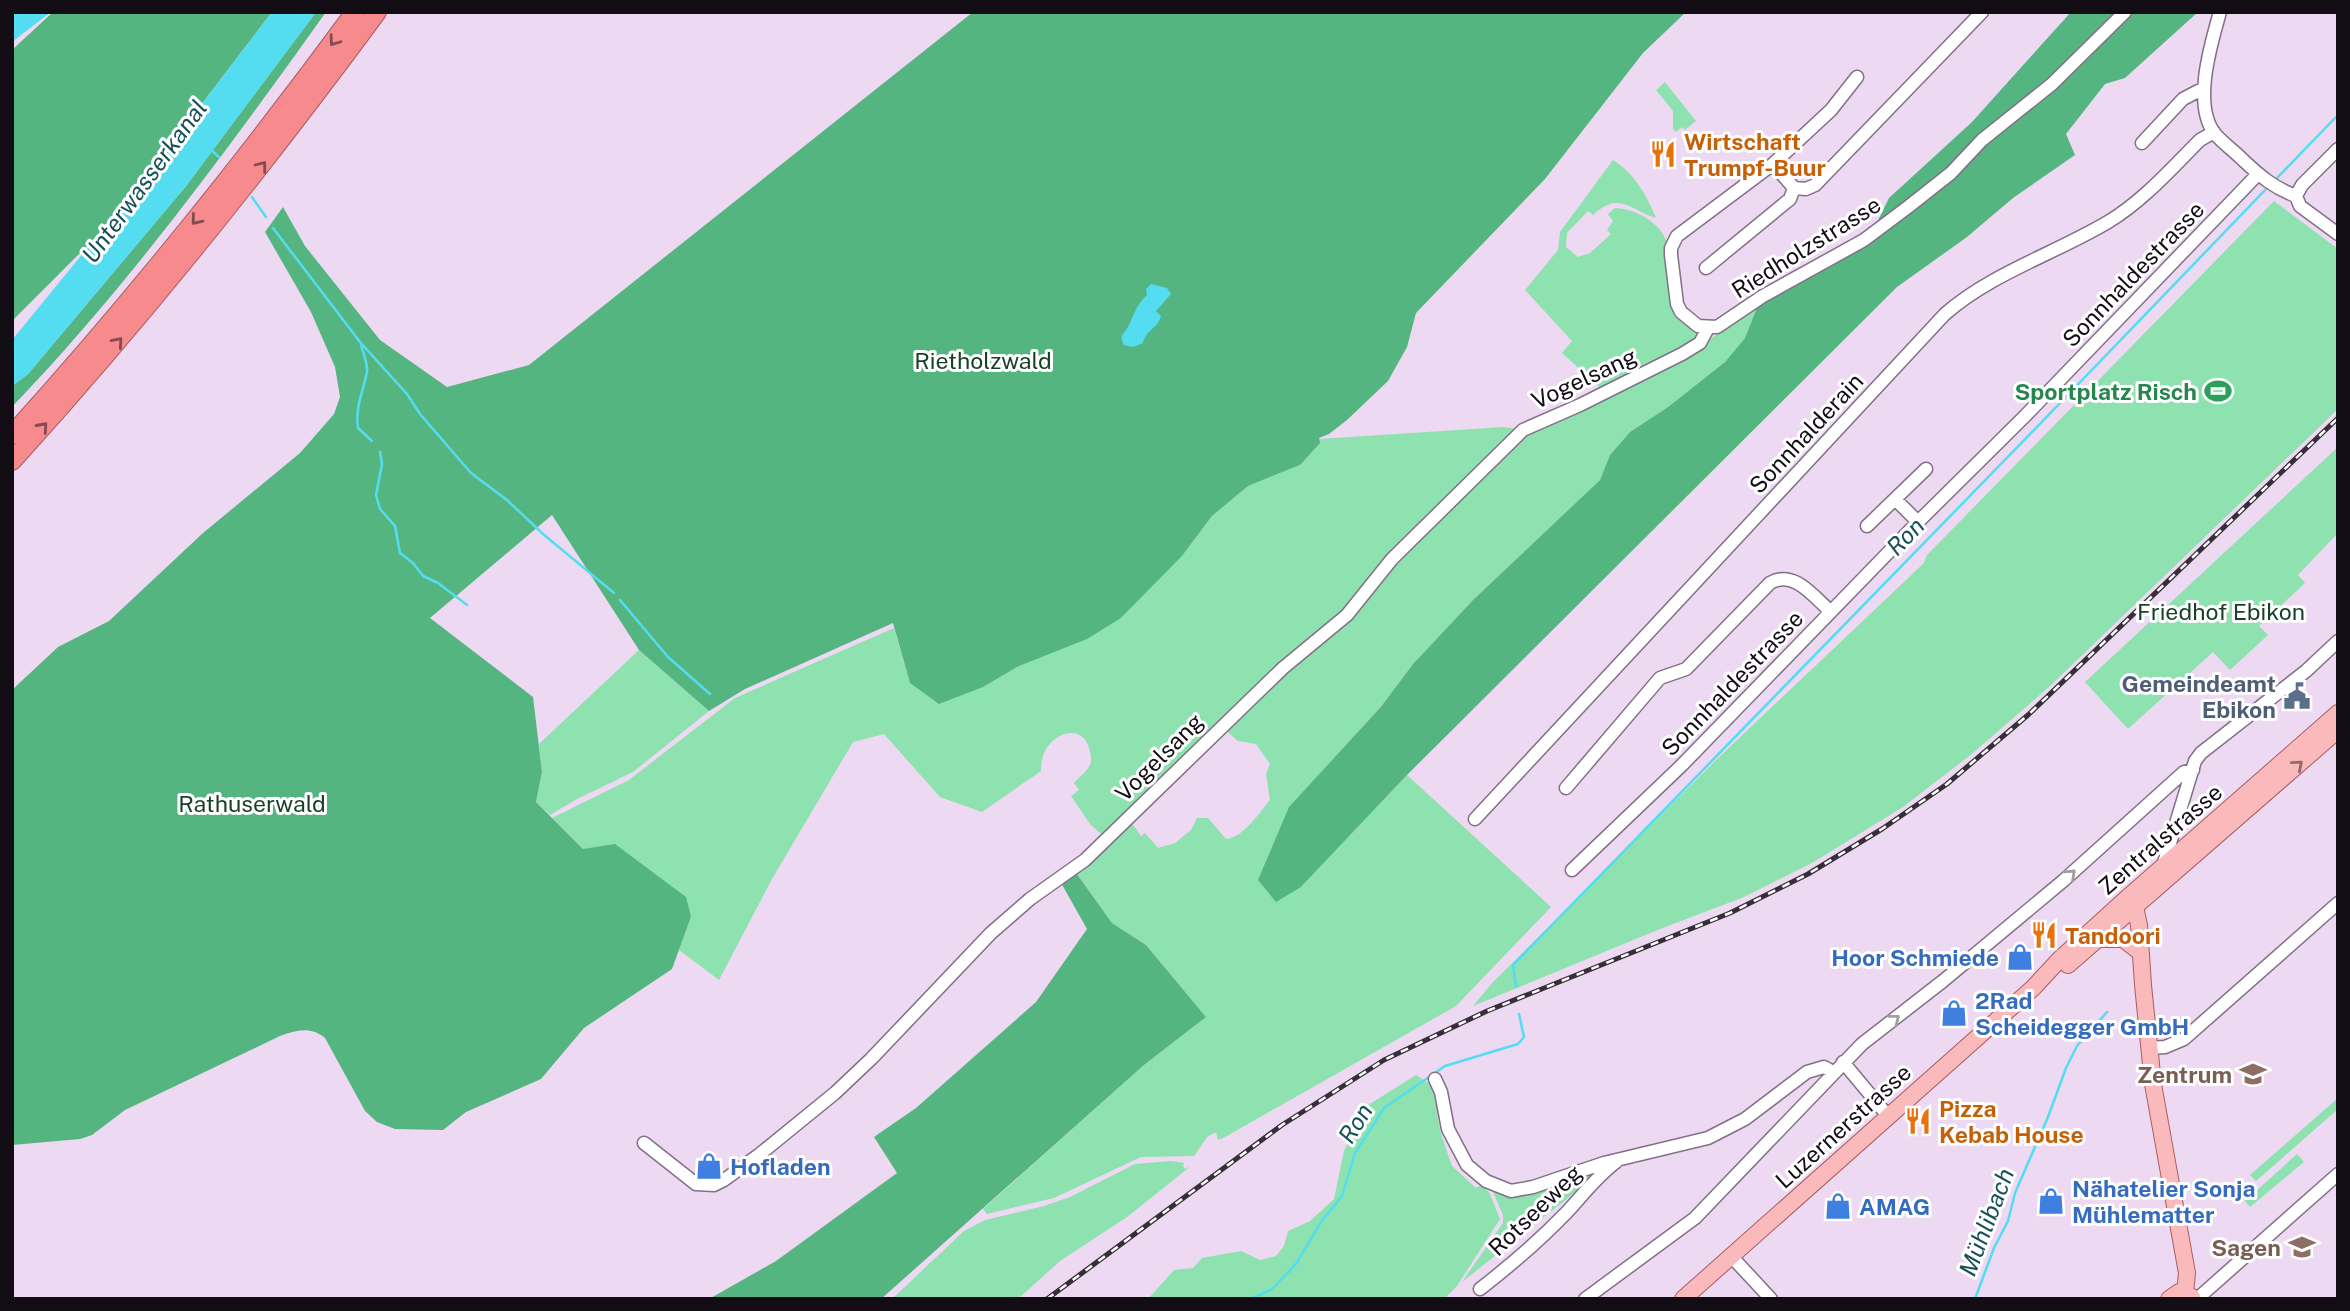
<svg xmlns="http://www.w3.org/2000/svg" width="2350" height="1311" font-family="'Public Sans',sans-serif">
  <rect width="100%" height="100%" fill="#edd9f2"/>
  <!-- green -->
  <path fill="#8de2b0" d="M1665,82L1696,121L1685,130L1682,127L1676,132L1673,129V111L1656,90Z
    M1613,160C1635,174 1646,194 1656,218C1631,211 1620,190 1593,215L1588,211L1567,233L1566,247L1578,257L1590,253L1611,234L1607,230L1613,221L1608,214L1615,208C1634,208 1659,222 1666,240L1674,303L1700,332L1701,338L1604,391L1562,353L1572,341L1525,290L1558,250L1560,232Z
    M2274,201L2338,249V409L2049,687L1973,753L1903,807L1812,863L1744,897L1660,929L1473,1006L1493,982L1717,759L1924,563L1927,555Z
    M1758,305L1745,338L1725,362L1668,407L1630,432L1610,455L1600,480L1474,599L1413,664L1380,708L1301,887L1407,775L1551,907L1456,1006L1225,1137L1218,1140L1216,1132L1207,1137L1194,1156L1141,1157L1054,1198L987,1214L983,1209L1144,1065L1206,1017L1146,945L1112,923L1074,870L1129,819L1141,836L1145,833L1158,848L1175,843L1191,830L1197,818H1208L1226,839C1244,837 1259,813 1270,800L1266,774L1270,764L1256,744L1238,741L1222,727L1392,564L1516,439L1706,343L1740,314Z
    M1503,427L1517,429L1364,593L1107,833H1100L1090,824L1071,796L1079,790L1074,783C1078,778 1085,773 1089,767C1092,762 1091,756 1090,751C1083,717 1039,735 1041,771L982,812L940,797L884,734L853,742L772,879L719,980L679,950L691,917L583,849L552,818L629,780L735,698L894,628L910,683L983,687L1019,666L1121,618L1182,556L1212,516L1248,486L1300,465L1319,439Z
    M2338,447V538L2335,536L2298,575L2305,583L2259,626L2268,635L2230,670L2213,652L2128,729L2085,682Z
    M639,650L709,711L633,772L577,799L550,815L536,802L542,772L539,744Z
    M1416,1075L1433,1086L1440,1131L1452,1166L1476,1188L1481,1185L1489,1192L1500,1219L1457,1286L1444,1299H1148L1174,1270L1193,1268L1202,1258L1241,1251L1260,1260L1276,1256L1284,1246L1288,1231L1310,1221L1334,1199L1344,1151L1365,1107Z
    M2338,1098V1109L2256,1181L2250,1175Z
    M2297,1154L2304,1162L2250,1207L2245,1201Z
    M1171,1161L1184,1163L1183,1166L1185,1169L1191,1166L1127,1217L1060,1261L1018,1299H892L964,1231L985,1220L1044,1206L1070,1197L1135,1164Z
    M1602,1166L1583,1186L1462,1282L1503,1223V1215L1492,1190Z"/>
  <!-- forest -->
  <path fill="#55b581" d="M53,12H272L152,169L98,235L12,321V50Z
    M316,12H326C229,148 128,286 12,407V386L28,374L186,186Z
    M973,12H1686L1643,53L1545,179L1416,313L1407,347L1388,381L1347,420L1329,434L1319,438L1320,443L1300,465L1248,486L1212,516L1182,556L1121,618L1087,639L1019,666L983,687L939,704L910,683L893,623L745,689L709,711L639,650L552,515L430,618L533,697L542,772L536,802L583,849L615,844L686,897L691,917L672,969L584,1028L541,1079L466,1112L443,1130L395,1129L377,1122L365,1111L325,1038C311,1026 296,1030 280,1036L125,1110L92,1135L80,1139L12,1145V690L58,647L109,621L203,533L300,453L334,414L340,397L335,367L311,312L265,232L283,207L305,246L380,340L447,387L529,365Z
    M2071,12H2198L2125,78L2105,84L2066,134L2075,155L2013,198L1967,237L1897,287L1407,775L1301,887L1276,902L1258,880L1289,807L1380,708L1413,664L1474,599L1600,480L1610,455L1630,432L1668,407L1725,362L1745,338L1758,305L1868,241L1889,198L1972,122Z
    M1074,870L1112,923L1146,945L1206,1017L1144,1065L881,1299H709L776,1261L897,1173L874,1137L916,1108L1036,1002L1087,929L1060,881Z"/>
  <!-- water -->
  <path fill="#54ddf0" d="M12,12H51L12,42Z
    M272,12H316L186,186L28,374L12,386V340L152,169Z
    M1151,284L1167,288L1171,294L1156,311L1161,316C1158,328 1145,331 1143,343L1133,347L1124,345C1118,334 1125,334 1129,325C1134,314 1137,304 1147,295L1146,289Z"/>
  <g fill="none" stroke-linecap="round" stroke-linejoin="round">
    <!-- stream -->
    <path stroke="#54ddf0" stroke-width="2.5" d="M211,150L219,157
      M2276,179L2338,115
      M252,197L266,217
      M273,228L360,342L407,394L420,414L471,473L507,500L543,534L614,593
      M361,345C363,353 368,364 367,372C363,392 355,407 358,428L372,441
      M380,452L382,464L376,495L380,509L395,526L400,553L413,563L423,576L438,583L467,605
      M620,600L668,657L710,694
      M1516,986L1513,965L2036,428L2269,186
      M1250,1299L1271,1290L1296,1264L1321,1222L1342,1196L1355,1153L1384,1108L1445,1066L1518,1044L1524,1037L1519,1014
      M1975,1299L1994,1248L2008,1221L2015,1193L2048,1117L2066,1068L2077,1046L2107,1012"/>
    <defs>
      <path id="minor" d="M2220,12C2211,44 2192,105 2215,134C2223,143 2234,151 2243,160C2260,176 2274,188 2296,196
        M1857,77L1831,110L1773,164L1677,236L1671,248V255L1677,304L1681,312L1698,326L1717,327L1763,296L1864,240L1908,207L1951,173L1982,140L2052,84L2125,12
        M2142,143L2183,99L2204,88
        M2338,149L2302,185L2296,196L2300,206L2338,234
        M1773,164L1794,188L1806,189L1815,185L1982,12
        M1706,268L1790,199L1794,188
        M1895,499L1918,522
        M1867,526L1926,469
        M1566,788L1660,678L1686,669L1770,583C1794,569 1814,597 1830,611
        M1475,819L1945,314C1992,273 2054,254 2108,222C2143,201 2171,169 2200,140L2214,132
        M2163,866L2195,761L2201,753L2306,671L2338,641
        M1572,870L1682,765L1918,522L2026,415L2258,174
        M2149,1048L2165,1047L2184,1039L2338,903
        M1843,1062L1888,1116
        M1435,1079L1441,1092L1448,1129L1467,1165L1486,1181L1511,1191L1533,1187L1604,1163L1708,1138L1745,1119L1807,1072L1824,1067L1833,1072
        M644,1143L696,1184L714,1185L724,1180L760,1154L835,1093L871,1059L991,933L1030,899L1085,860L1283,668L1347,615L1392,559L1523,430L1580,405L1682,354L1700,343L1708,328
        M1732,1257L1771,1299
        M1480,1289C1511,1265 1539,1241 1566,1213C1583,1195 1596,1177 1616,1162
        M1585,1299L1695,1218L1862,1044L1943,981L2063,881L2184,772L2193,770
        M2197,1299L2338,1174"/>
      <path id="major" d="M2126,899L2135,907L2139,925L2143,985L2153,1084L2187,1273L2185,1293
        M2101,939H2123L2141,953
        M2068,965L2338,730
        M1683,1299L2033,988L2060,959L2126,899L2338,713
        M2169,1299L2179,1292L2192,1297"/>
      <path id="highway" d="M12,435C134,300 247,159 355,12
        M12,461C142,318 262,168 377,12"/>
    </defs>
    <!-- minor casing -->
    <use href="#minor" stroke="#827086" stroke-width="15"/>
    <!-- major casing -->
    <use href="#major" stroke="#a65e63" stroke-width="18"/>
    <!-- highway casing -->
    <use href="#highway" stroke="#a65e63" stroke-width="20"/>
    <!-- minor -->
    <use href="#minor" stroke="#fff" stroke-width="12"/>
    <!-- major -->
    <use href="#major" stroke="#fab9bb" stroke-width="16"/>
    <!-- highway -->
    <use href="#highway" stroke="#f68a8d" stroke-width="18"/>
    <defs>
      <path id="rail" d="M1047,1299L1282,1125L1384,1060L1487,1011L1730,913L1808,874L1882,829L1947,784L2028,715L2338,418"/>
    </defs>
    <!-- rail casing -->
    <use href="#rail" stroke="#362e39" stroke-width="5"/>
    <!-- rail -->
    <use href="#rail" stroke="#fff" stroke-width="2.5" stroke-dasharray="8" stroke-linecap="butt"/>
  </g>
  <!-- one-way arrows -->
  <defs><path id="oneway-chevron" d="M-2-3.5L2.5 0L-2 3.5" fill="none" stroke-width="1.6" stroke-linecap="round" stroke-linejoin="round" transform="scale(1.75)"/></defs>
  <g stroke="#844b50">
    <use href="#oneway-chevron" transform="translate(334 41) rotate(126)"/>
    <use href="#oneway-chevron" transform="translate(262 166) rotate(-52)"/>
    <use href="#oneway-chevron" transform="translate(196 220) rotate(129)"/>
    <use href="#oneway-chevron" transform="translate(118 342) rotate(-49)"/>
    <use href="#oneway-chevron" transform="translate(43 427) rotate(-48)"/>
  </g>
  <use stroke="#926b70" href="#oneway-chevron" transform="translate(2298 765) rotate(-41)"/>
  <g stroke="#a09ea1">
    <use href="#oneway-chevron" transform="translate(2071 874) rotate(-43)"/>
    <use href="#oneway-chevron" transform="translate(1895 1019) rotate(-38)"/>
  </g>
  <!-- icons -->
  <defs>
    <symbol id="restaurant-bare" viewBox="-9 -9 18 18"><path d="M-5-6h1v4h1v-4h1v4h1v-4h1v5L-1.5 .5V6h-2V.5L-5-1ZM5-6V6H3V1.5H1.5Q1.5-4 5-6Z" fill="#e8710a" stroke="#fff" stroke-width="2.5" paint-order="stroke"/></symbol>
    <symbol id="stadium-bare" viewBox="-9 -9 18 18"><path d="M0-5a6.5 5 0 1 0 0 10a6.5 5 0 1 0 0-10ZM-3.5-1.8h7v3.6h-7Z" fill="#2e9e5b" stroke="#fff" stroke-width="2.5" paint-order="stroke"/></symbol>
    <symbol id="civic-bare" viewBox="-9 -9 18 18"><path d="M-.6-6.5H3V-4.5H.6V-3L4-1V1h2V6H-6V1h2V-1L-.6-3ZM-1.2 2.5V6h2.4V2.5Z" fill="#5c6f8a" stroke="#fff" stroke-width="2.5" paint-order="stroke"/></symbol>
    <symbol id="shop-bare" viewBox="-9 -9 18 18"><path d="M-5-2.5h2.3a2.7 3.5 0 0 1 5.4 0H5L5.5 6h-11ZM-1.5-2.5h3a1.5 2.3 0 0 0-3 0Z" fill="#3f7fe0" stroke="#fff" stroke-width="2.5" paint-order="stroke"/></symbol>
    <symbol id="school-bare" viewBox="-9 -9 18 18"><path d="M0-5L7-2L0 1L-7-2ZM-4 1L0 2.5L4 1V4Q0 6-4 4Z" fill="#8d6e63" stroke="#fff" stroke-width="2.5" paint-order="stroke"/></symbol>
  </defs>
  <g fill-rule="evenodd">
    <use href="#restaurant-bare" x="1644" y="135" width="38" height="38"/>
    <use href="#stadium-bare" x="2199" y="372" width="38" height="38"/>
    <use href="#civic-bare" x="2278" y="677" width="38" height="38"/>
    <use href="#restaurant-bare" x="2025" y="916" width="38" height="38"/>
    <use href="#shop-bare" x="2001" y="938" width="38" height="38"/>
    <use href="#shop-bare" x="1935" y="994" width="38" height="38"/>
    <use href="#school-bare" x="2234" y="1055" width="38" height="38"/>
    <use href="#restaurant-bare" x="1899" y="1102" width="38" height="38"/>
    <use href="#shop-bare" x="690" y="1147" width="38" height="38"/>
    <use href="#shop-bare" x="2032" y="1182" width="38" height="38"/>
    <use href="#shop-bare" x="1819" y="1187" width="38" height="38"/>
    <use href="#school-bare" x="2283" y="1228" width="38" height="38"/>
  </g>
  <g text-anchor="middle" dominant-baseline="central" stroke-width="6" stroke-linejoin="round" paint-order="stroke">
    <!-- food labels -->
    <g font-size="23" font-weight="bold" fill="#c56008" stroke="#fff" text-anchor="start">
      <text x="1684" y="141">Wirtschaft<tspan x="1684" dy="26">Trumpf-Buur</tspan></text>
      <text x="2065" y="935">Tandoori</text>
      <text x="1939" y="1108">Pizza<tspan x="1939" dy="26">Kebab House</tspan></text>
    </g>
    <!-- street labels -->
    <g font-size="23" fill="#120c14" stroke="#fff">
      <text transform="translate(1806 247) rotate(-32)">Riedholzstrasse</text>
      <text transform="translate(2133 274) rotate(-46)">Sonnhaldestrasse</text>
      <text transform="translate(1584 378) rotate(-25)">Vogelsang</text>
      <text transform="translate(1806 433) rotate(-47)">Sonnhalderain</text>
      <text transform="translate(1732 683) rotate(-46)">Sonnhaldestrasse</text>
      <text transform="translate(1159 757) rotate(-45)">Vogelsang</text>
      <text transform="translate(2160 839) rotate(-41)">Zentralstrasse</text>
      <text transform="translate(1843 1126) rotate(-42)">Luzernerstrasse</text>
      <text transform="translate(1535 1210) rotate(-44)">Rotseeweg</text>
    </g>
    <!-- park labels -->
    <g font-size="23" fill="#173f2a" stroke="#fff">
      <text x="983" y="360">Rietholzwald</text>
      <text x="2221" y="611">Friedhof Ebikon</text>
      <text x="252" y="803">Rathuserwald</text>
    </g>
    <!-- leisure labels -->
    <g font-size="23" font-weight="bold" fill="#27864d" stroke="#fff" text-anchor="end">
      <text x="2197" y="391">Sportplatz Risch</text>
    </g>
    <!-- service labels -->
    <g font-size="23" font-weight="bold" fill="#4e5e75" stroke="#fff" text-anchor="end">
      <text x="2276" y="683">Gemeindeamt<tspan x="2276" dy="26">Ebikon</tspan></text>
    </g>
    <!-- shop labels -->
    <g font-size="23" font-weight="bold" fill="#366cbe" stroke="#fff" text-anchor="start">
      <text x="1999" y="957" text-anchor="end">Hoor Schmiede</text>
      <text x="1975" y="1000">2Rad<tspan x="1975" dy="26">Scheidegger GmbH</tspan></text>
      <text x="730" y="1166">Hofladen</text>
      <text x="2072" y="1188">Nähatelier Sonja<tspan x="2072" dy="26">Mühlematter</tspan></text>
      <text x="1859" y="1206">AMAG</text>
    </g>
    <!-- education labels -->
    <g font-size="23" font-weight="bold" fill="#785e54" stroke="#fff" text-anchor="end">
      <text x="2232" y="1074">Zentrum</text>
      <text x="2281" y="1247">Sagen</text>
    </g>
    <!-- water labels -->
    <g font-size="24" font-style="italic" fill="#165159" stroke="#fff">
      <text transform="translate(144 181) rotate(-54)">Unterwasserkanal</text>
      <text transform="translate(1905 536) rotate(-46)">Ron</text>
      <text transform="translate(1355 1123) rotate(-58)">Ron</text>
      <text transform="translate(1986 1222) rotate(-69)">Mühlibach</text>
    </g>
  </g>
  <!-- border -->
  <rect width="2350" height="1311" fill="none" stroke="#120c14" stroke-width="28"/>
</svg>
